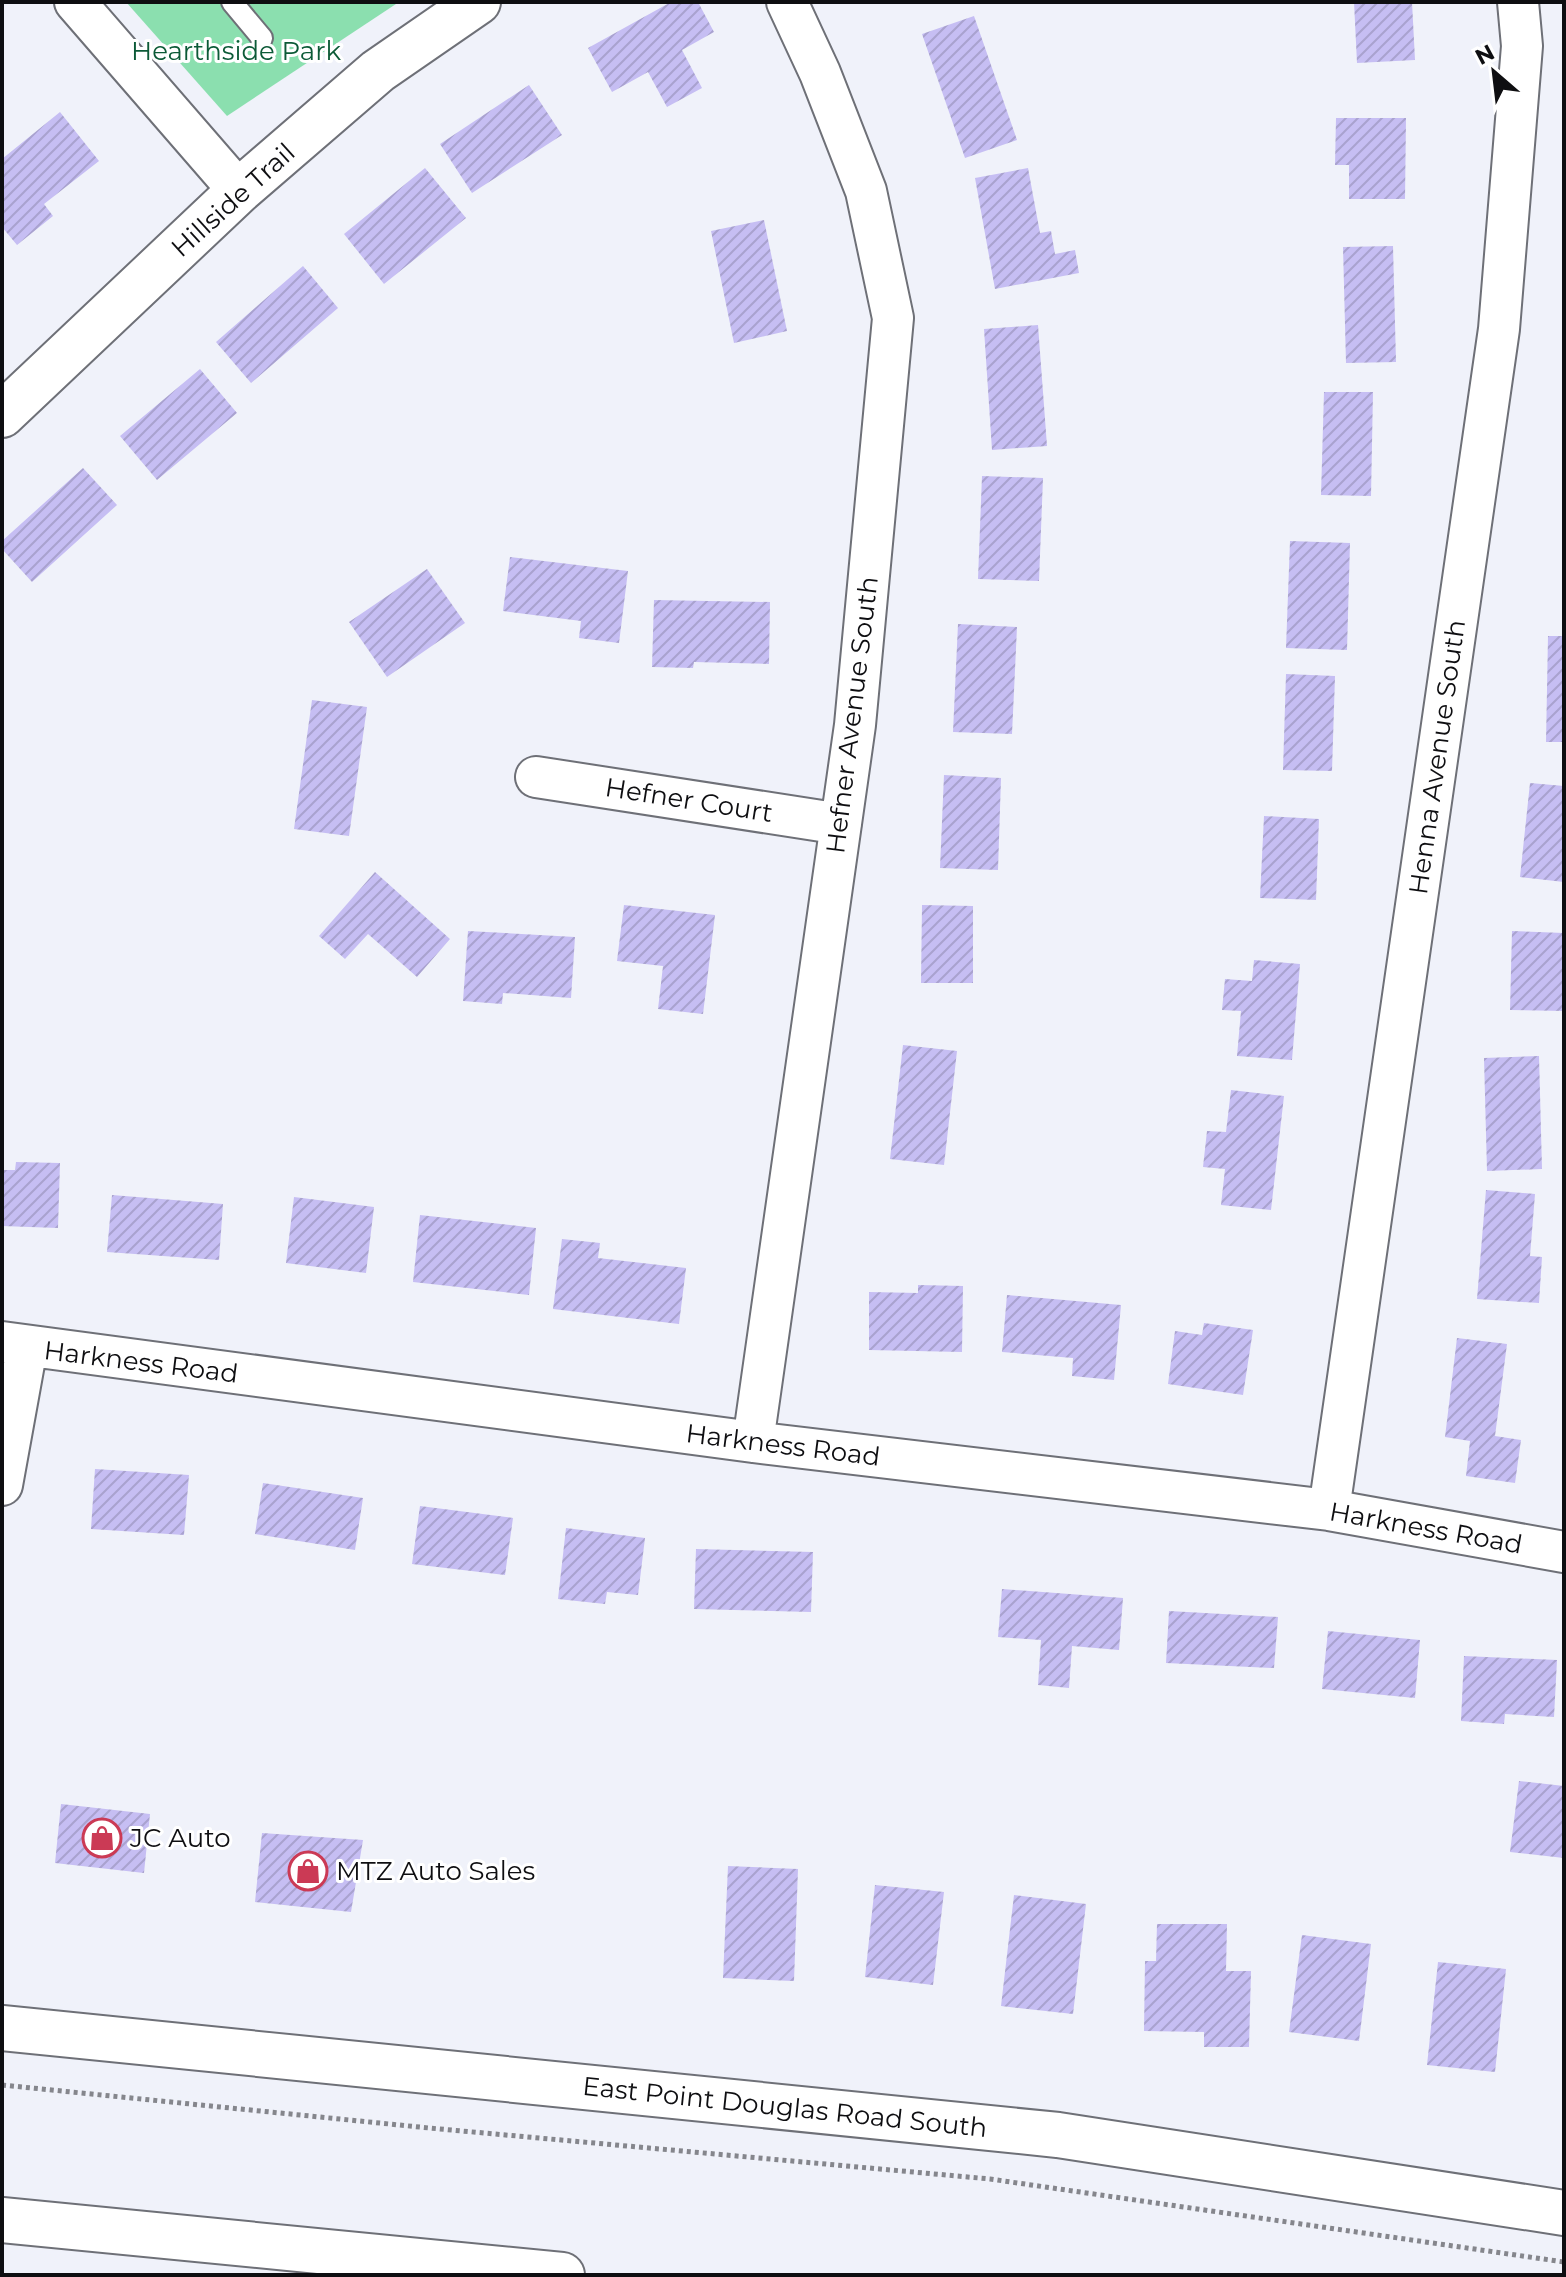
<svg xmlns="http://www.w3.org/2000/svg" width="1566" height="2277" font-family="Montserrat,sans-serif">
  <defs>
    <pattern id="building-hatch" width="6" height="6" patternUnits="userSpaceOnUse" patternTransform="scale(2)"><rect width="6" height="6" fill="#c6bef3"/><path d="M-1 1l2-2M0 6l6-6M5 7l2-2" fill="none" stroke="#a9a2cf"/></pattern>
  </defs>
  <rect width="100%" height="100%" fill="#f0f2fa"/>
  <!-- park -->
  <path fill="#8bdfaf" d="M126,2H399L227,116Z"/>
  <!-- building -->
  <path fill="url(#building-hatch)" d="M671,2H698L714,32L682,50L702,88L667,107L648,72L612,92L588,48Z
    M1354,2H1412L1415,60L1357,63Z
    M974,16L1017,140L965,158L922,34Z
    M529,85L562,135L472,193L440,144Z
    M60,112L99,161L44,204L53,216L17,245L2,227V159Z
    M1336,118H1406L1405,199H1349V165H1335Z
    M425,168L466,218L384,284L344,234Z
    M1028,168L1040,233L1051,231L1055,254L1075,250L1079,273L995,289L975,178Z
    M764,220L787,331L734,343L711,231Z
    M1393,246L1396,362L1346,363L1343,247Z
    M303,266L338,308L251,383L216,342Z
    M1038,325L1047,446L992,450L984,329Z
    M200,369L237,413L157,480L120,436Z
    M1324,392H1373L1371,496L1321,495Z
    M83,468L117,505L32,582L2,549V541Z
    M982,476L1043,478L1039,581L978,579Z
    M1290,541L1350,543L1347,650L1286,648Z
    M510,557L628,571L619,643L579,638L581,621L503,611Z
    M427,569L465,623L387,677L349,622Z
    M654,600L770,602L769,664L694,662L693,668L652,667Z
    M958,624L1017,627L1012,734L953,732Z
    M1548,636H1564V742H1546Z
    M1286,674L1335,676L1332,771L1283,770Z
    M312,700L367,707L349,836L294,829Z
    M944,775L1001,778L998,870L940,868Z
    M1530,783L1564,786V882L1520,877Z
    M1264,816L1319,819L1316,900L1260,898Z
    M375,872L450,939L417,977L368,934L345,959L319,936Z
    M624,905L715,915L703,1014L658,1009L663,966L617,961Z
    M922,905L973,906V983H921Z
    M468,931L575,937L571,998L503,993L502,1004L463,1001Z
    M1512,931L1564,933V1011L1510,1010Z
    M1254,960L1300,964L1292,1060L1237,1056L1241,1011L1222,1010L1225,979L1252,981Z
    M903,1045L957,1051L944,1165L890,1159Z
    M1539,1056L1542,1169L1487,1171L1484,1058Z
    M1231,1090L1284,1096L1271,1210L1221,1205L1225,1169L1203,1167L1207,1131L1226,1132Z
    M16,1162L60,1163L58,1228L2,1226V1170H15Z
    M1486,1190L1535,1194L1530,1256L1542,1257L1539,1303L1477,1299Z
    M112,1195L223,1204L219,1260L107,1252Z
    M294,1197L374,1207L366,1273L286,1263Z
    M420,1215L536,1228L529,1295L413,1282Z
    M562,1239L600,1243L598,1258L686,1268L679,1324L553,1309Z
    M918,1285L963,1286L962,1352L869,1350V1292L918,1293Z
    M1007,1295L1121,1305L1114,1380L1072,1376L1073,1358L1002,1352Z
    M1204,1323L1253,1330L1243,1395L1168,1384L1175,1331L1202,1335Z
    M1457,1338L1507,1344L1495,1436L1521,1440L1515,1483L1466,1476L1470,1441L1445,1437Z
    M95,1469L189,1475L184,1535L91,1529Z
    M263,1483L363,1498L355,1550L255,1534Z
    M420,1506L513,1518L505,1575L412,1564Z
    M566,1528L645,1538L638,1595L607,1592L605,1604L558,1599Z
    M696,1549L813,1552L811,1612L694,1609Z
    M1002,1589L1123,1598L1119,1650L1072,1646L1069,1688L1038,1685L1041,1640L998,1637Z
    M1169,1611L1278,1617L1274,1668L1166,1663Z
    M1328,1631L1420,1640L1415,1698L1322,1689Z
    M1464,1656L1557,1660L1554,1717L1505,1714L1504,1724L1461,1721Z
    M1519,1781L1564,1786V1858L1510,1852Z
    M61,1804L150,1814L144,1873L55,1863Z
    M262,1833L363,1840L351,1912L255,1902Z
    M728,1866L798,1869L794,1981L723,1978Z
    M875,1885L944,1892L933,1985L865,1977Z
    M1014,1895L1086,1904L1073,2014L1001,2006Z
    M1157,1924H1227L1226,1971H1251L1249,2047H1204V2032L1144,2031L1145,1961H1156Z
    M1302,1935L1371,1944L1359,2041L1289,2032Z
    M1438,1962L1506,1969L1495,2072L1427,2065Z"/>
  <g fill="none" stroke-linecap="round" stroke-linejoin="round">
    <defs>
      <path id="lane" d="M232,2L262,38"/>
      <path id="street" d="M75,2L239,191
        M536,777L841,824
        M2,1342L753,1442L1329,1510L1564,1552
        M753,1442L855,725L893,318L866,191L820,73L787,2
        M2,1485L27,1347
        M1329,1510L1499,329L1522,46L1518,2"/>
      <path id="secondary" d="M2,415L239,191L378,71L478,2
        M2,2028L1058,2135L1564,2213"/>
      <path id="highway" d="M2,2220L562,2275"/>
    </defs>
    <!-- lane casing -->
    <use href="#lane" stroke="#6e7077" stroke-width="24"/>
    <!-- street casing -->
    <use href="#street" stroke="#6e7077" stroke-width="44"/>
    <!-- secondary casing -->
    <use href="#secondary" stroke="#6e7077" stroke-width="48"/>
    <!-- highway casing -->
    <use href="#highway" stroke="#6e7077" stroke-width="48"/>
    <!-- path -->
    <path stroke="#85868c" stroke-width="5" stroke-dasharray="4 4" stroke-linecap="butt" d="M2,2085L429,2128L990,2179L1564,2262"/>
    <!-- lane -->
    <use href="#lane" stroke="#fff" stroke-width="20"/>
    <!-- street -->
    <use href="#street" stroke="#fff" stroke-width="40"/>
    <!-- secondary -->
    <use href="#secondary" stroke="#fff" stroke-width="44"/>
    <!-- highway -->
    <use href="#highway" stroke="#fff" stroke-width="44"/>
  </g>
  <!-- icons -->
  <defs>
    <symbol id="shop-ring" viewBox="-11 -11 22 22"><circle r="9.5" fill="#fff" stroke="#cb3a55" stroke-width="1.5"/><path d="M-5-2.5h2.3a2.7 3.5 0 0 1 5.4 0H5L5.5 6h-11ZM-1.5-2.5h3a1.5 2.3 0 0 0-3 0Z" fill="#cb3a55"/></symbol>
  </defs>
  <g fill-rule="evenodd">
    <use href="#shop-ring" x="80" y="1816" width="44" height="44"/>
    <use href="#shop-ring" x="286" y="1849" width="44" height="44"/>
  </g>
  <g text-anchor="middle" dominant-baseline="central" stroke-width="6" stroke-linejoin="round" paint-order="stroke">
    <!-- park labels -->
    <g font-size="26" fill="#0c5a37" stroke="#fff">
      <text x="236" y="51">Hearthside Park</text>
    </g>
    <!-- street labels -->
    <g font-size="26" fill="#0e0e11" stroke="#fff">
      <text transform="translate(233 200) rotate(-42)">Hillside Trail</text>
      <text transform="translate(852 715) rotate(-83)">Hefner Avenue South</text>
      <text transform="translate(1437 757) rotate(-82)">Henna Avenue South</text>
      <text transform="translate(689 800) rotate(9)">Hefner Court</text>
      <text transform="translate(141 1362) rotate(7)">Harkness Road</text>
      <text transform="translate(783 1445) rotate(7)">Harkness Road</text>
      <text transform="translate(1426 1528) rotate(10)">Harkness Road</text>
      <text transform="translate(785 2107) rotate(6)">East Point Douglas Road South</text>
    </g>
    <!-- poi labels -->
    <g font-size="26" fill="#0e0e11" stroke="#fff" text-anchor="start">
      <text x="130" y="1838">JC Auto</text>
      <text x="336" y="1871">MTZ Auto Sales</text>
    </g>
  </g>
  <!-- border -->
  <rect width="1566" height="2277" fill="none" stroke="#0e0e11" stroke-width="8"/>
  <!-- north arrow -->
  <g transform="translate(1494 72) rotate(332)" stroke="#ffffff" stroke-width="6" paint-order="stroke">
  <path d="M0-6L14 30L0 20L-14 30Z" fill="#0e0e11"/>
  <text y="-12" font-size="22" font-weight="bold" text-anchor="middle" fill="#0e0e11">N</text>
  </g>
</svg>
